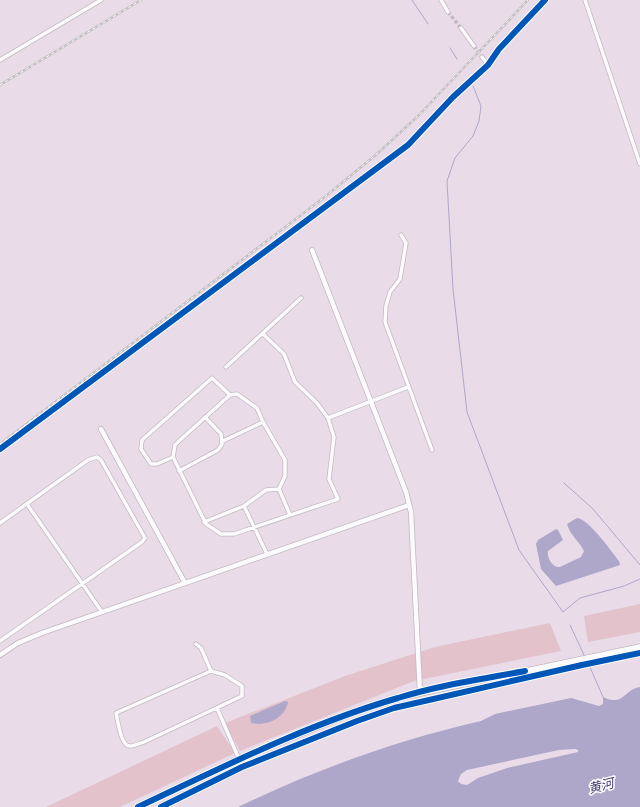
<svg xmlns="http://www.w3.org/2000/svg" width="640" height="807" font-family="Karla,'Noto Sans SC',sans-serif">
  <rect width="100%" height="100%" fill="#e9dce8"/>
  <!-- green -->
  <path fill="#e3c2cc" d="M640,604V632L588,642L584,616Z
    M550,623L561,651L414,681L240,751L225,723L345,676L435,647Z
    M217,726L235,753L120,807H46Z"/>
  <!-- water -->
  <path fill="#afa7ca" fill-rule="evenodd" d="M577,518C589,519 611,551 619,561L620,565L556,586L541,569L536,544L538,540L556,529L558,530L563,540L548,551C547,558 551,564 557,567H560L581,557L584,551C579,541 570,535 567,524Z
    M640,687V807H238C315,770 397,740 481,721L495,714L571,698L599,706L603,704V697C624,707 623,690 640,687ZM575,749L578,750V752L507,768L478,778L467,785L461,784L458,781L461,774L467,770L559,750Z
    M285,701L288,702C285,718 267,727 251,723L250,716Z"/>
  <g fill="none" stroke-linecap="round" stroke-linejoin="round">
    <!-- stream -->
    <path stroke="#afa7ca" stroke-width="1" d="M412,0L428,24
      M450,48L457,59
      M473,86L481,106L479,121L473,136L455,158L447,181L453,289L467,412L519,550L563,612L580,598L624,586L640,579
      M564,483L593,509L640,565
      M570,625L585,657
      M589,665L603,697"/>
    <!-- minor-tunnel -->
    <path stroke="#c4b8c4" stroke-width="3.5" stroke-dasharray="3.5 2" stroke-linecap="butt" d="M448,12L461,28
      M474,46L482,57"/>
    <defs>
      <path id="minor" d="M441,0L448,12
        M585,0L640,164
        M461,28L474,46
        M482,57L488,65
        M0,60L101,0
        M401,235L406,243L400,279L390,292L386,306L385,322L432,450
        M263,334L284,354L295,382L317,403L328,418L334,437L329,479L338,499L234,534H221L206,524L173,457L175,445L179,441L230,395L237,394L257,408L263,422L285,460V476L279,489
        M226,367L301,298
        M328,418L408,387
        M223,441L263,422
        M173,457L157,464H151L141,449L142,440L212,378L230,395
        M179,471L218,450L222,444L221,434L205,417
        M279,489L290,515
        M27,504L102,612
        M244,506L267,554
        M204,522L244,506L266,490L279,489
        M0,523L88,460L97,457L101,460L145,538L142,542L0,641
        M196,644L201,648L211,671
        M211,671L225,675L242,686V696L144,742C140,743 135,746 131,746C121,748 118,721 116,713Z
        M217,708L239,759"/>
      <path id="tertiary" d="M312,250L406,492L411,512L420,692
        M101,429L185,583
        M0,449L408,145L453,97L488,65L499,49L545,0
        M0,655L18,643L42,633L409,505"/>
      <path id="primary" d="M138,807L239,759L351,713L397,698L640,647
        M161,807L242,767L357,721L394,708L582,665L640,653"/>
    </defs>
    <!-- minor casing -->
    <use href="#minor" stroke="#c2b8c2" stroke-width="5"/>
    <!-- tertiary casing -->
    <use href="#tertiary" stroke="#c2b8c2" stroke-width="6"/>
    <!-- primary casing -->
    <use href="#primary" stroke="#c2b8c2" stroke-width="7"/>
    <!-- minor -->
    <use href="#minor" stroke="#fcfafc" stroke-width="3.5"/>
    <!-- tertiary -->
    <use href="#tertiary" stroke="#fcfafc" stroke-width="4.5"/>
    <!-- primary -->
    <use href="#primary" stroke="#fcfafc" stroke-width="5.5"/>
    <defs>
      <path id="rail" d="M0,85L141,0
        M0,444L326,196L378,153L418,116L528,0"/>
    </defs>
    <!-- rail casing -->
    <use href="#rail" stroke="#c4c0c3" stroke-width="2.5"/>
    <!-- rail -->
    <use href="#rail" stroke="#fff" stroke-width="1" stroke-dasharray="3" stroke-linecap="butt"/>
    <defs>
      <path id="cycleway" d="M0,449L408,145L453,97L488,65L499,49L545,0
        M138,807C223,767 308,724 398,698C439,685 483,679 525,671
        M161,807L242,767L357,721L394,708L582,665L640,653"/>
    </defs>
    <!-- cycleway casing -->
    <use href="#cycleway" stroke="#fff" stroke-width="8"/>
    <!-- cycleway -->
    <use href="#cycleway" stroke="#0057b8" stroke-width="6"/>
  </g>
  <g text-anchor="middle" dominant-baseline="central" stroke-width="3" stroke-linejoin="round" paint-order="stroke">
    <!-- water labels -->
    <g font-size="13" font-style="italic" fill="#423670" stroke="#fff">
      <text transform="translate(601 786) rotate(-14)">黄河</text>
    </g>
  </g>
</svg>
